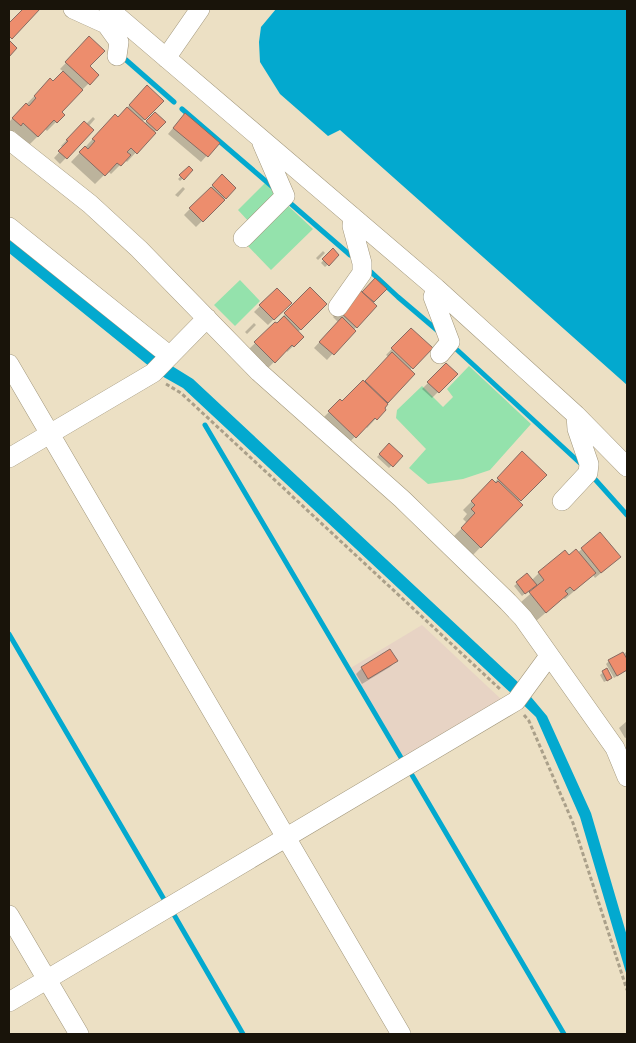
<svg xmlns="http://www.w3.org/2000/svg" width="636" height="1043" font-family="'Roboto Condensed',sans-serif">
  <rect width="100%" height="100%" fill="#ece0c4"/>
  <!-- industrial -->
  <path fill="#e7d3c4" d="M422,625L503,701L403,761L349,669Z"/>
  <!-- green -->
  <path fill="#94e2ac" d="M265,183L278,195L251,224L238,210Z
    M285,203L313,229L271,270L245,243Z
    M240,280L260,301L235,326L214,305Z
    M469,366L531,424L490,470L463,479L428,484L409,468L426,449L396,418L397,410L422,386L443,407L453,397L447,389Z"/>
  <!-- water -->
  <path fill="#03a9cf" d="M276,9H627V385L340,130L328,136L280,94L260,62L259,42L261,27Z
    M9,235L172,366L193,379L521,685L547,716L591,813L627,936V976L580,817L536,717L512,694L183,388L160,375L9,253Z"/>
  <!-- shadow -->
  <path fill="#0003" d="M90,38L88,67L97,75L60,112L63,115L47,131L45,129L29,145L14,131L11,134L9,132V122L50,80L53,83L64,72L60,69Z
    M147,87L162,101L142,122L144,124L155,113L164,122L127,162L125,160L111,174L108,171L95,184L71,162L106,125L117,118Z
    M93,117L95,119L88,127L92,131L60,164L54,158L63,148L61,146L84,122L86,124Z
    M179,121L218,143L201,162L168,134Z
    M189,168L192,170L180,181L178,179Z
    M222,176L235,188L196,227L184,215Z
    M183,187L185,189L178,197L175,195Z
    M333,250L338,255L325,267L321,263Z
    M323,251L325,253L318,260L316,258Z
    M277,289L290,303L268,325L254,312Z
    M310,289L325,304L298,332L303,337L287,352L286,350L268,368L249,349L275,324L277,325L281,321L279,320Z
    M385,289L371,303L375,306L327,360L314,348L338,322L333,317L352,296Z
    M254,323L256,325L247,334L245,332Z
    M411,329L431,348L410,370L414,374L386,404L383,408L384,410L367,428L365,426L346,446L320,421L340,401L342,403L364,383L389,357L386,355Z
    M446,365L456,374L432,398L422,389Z
    M389,444L401,456L389,468L377,457Z
    M522,453L545,475L518,502L521,505L472,556L453,537L467,523L463,519L467,514L463,510L492,481L494,483Z
    M582,549L613,563L595,578L593,575L565,599L563,598L536,621L521,602L536,589L534,586L522,596L514,586L527,575L531,581L539,573L577,553Z
    M627,651V670L614,678L606,664L609,661L623,655Z
    M396,661L390,667L362,684L356,674L362,668Z
    M606,670L608,680L604,682L600,675Z
    M627,721V737L625,738L619,728Z"/>
  <g fill="none" stroke-linecap="round" stroke-linejoin="round">
    <!-- stream -->
    <path stroke="#03a9cf" stroke-width="5" d="M125,59L174,102
      M182,109L275,189
      M290,203L350,255
      M370,271L398,297L438,331
      M454,347L580,463
      M205,425L403,761
      M593,477L627,515
      M9,634L165,901
      M412,775L564,1034
      M173,913L243,1034"/>
  </g>
  <!-- building -->
  <path fill="#ed8d6d" stroke="#886b62" d="M23,9H40L12,39L9,36V23Z
    M89,36L105,51L90,66L99,75L90,85L65,62Z
    M9,40L17,48L9,57Z
    M63,71L83,90L62,112L65,115L57,123L54,120L38,137L23,123L21,126L12,118L26,103L29,106L36,98L34,96L50,78L53,81Z
    M147,85L164,101L145,120L129,105Z
    M127,107L156,133L137,154L131,148L127,152L131,155L121,166L117,163L105,176L79,152L85,146L88,149L95,141L92,139L115,114L118,117Z
    M155,112L166,122L157,131L146,121Z
    M185,113L220,143L208,157L173,128Z
    M84,121L94,130L67,159L58,151L68,141L66,140Z
    M189,166L193,170L184,180L179,175Z
    M222,174L236,188L226,199L212,185Z
    M211,187L225,200L203,222L189,208Z
    M333,248L339,255L329,266L322,259Z
    M375,278L387,289L374,302L362,292Z
    M310,287L327,304L301,330L284,313Z
    M277,288L292,303L274,320L259,305Z
    M358,288L377,306L357,328L338,310Z
    M284,316L304,337L294,347L292,345L275,363L254,342L275,322L277,323Z
    M342,317L356,331L334,355L319,342Z
    M411,328L433,348L413,369L391,348Z
    M392,352L415,374L388,403L365,381Z
    M446,363L458,374L439,393L427,382Z
    M363,380L388,404L385,408L386,410L377,420L375,418L356,438L328,411L340,399L342,401Z
    M389,443L403,456L393,467L379,454Z
    M522,451L547,475L521,501L497,478Z
    M492,479L496,483L498,481L523,505L481,548L461,528L475,513L471,509L475,505L471,501Z
    M600,532L621,557L601,573L581,548Z
    M576,549L596,573L574,591L570,587L565,591L568,594L546,613L529,592L544,580L538,572L565,550L569,555Z
    M527,573L537,585L525,594L516,582Z
    M390,649L398,661L368,679L361,667Z
    M623,652L627,659V670L617,676L608,660Z
    M607,668L612,678L607,681L602,671Z"/>
  <g fill="none" stroke-linecap="round" stroke-linejoin="round">
    <defs>
      <path id="minor" d="M73,9L106,24L115,14
        M109,9L436,288L576,415L627,467
        M106,24L119,42L117,56
        M166,58L200,9
        M9,140L90,204L139,249L259,372L402,499L508,602L523,618L615,748L627,777
        M9,227L170,356
        M243,238L285,196L262,143
        M436,288L433,297L450,342L440,354
        M338,307L362,273V263L352,226L353,217
        M9,364L401,1034
        M9,458L153,373L207,318
        M562,501L588,473L589,464L577,429L576,415
        M9,915L79,1034
        M9,1002L516,701L549,656"/>
    </defs>
    <!-- minor casing -->
    <use href="#minor" stroke="#a1967b" stroke-width="20"/>
    <!-- path -->
    <path stroke="#aaa08a" stroke-width="3" stroke-dasharray="4 2.5" stroke-linecap="butt" d="M166,384L181,393L501,690
      M524,715L529,721L573,823L627,990"/>
    <!-- minor -->
    <use href="#minor" stroke="#fff" stroke-width="19"/>
  </g>
  <!-- border -->
  <rect width="636" height="1043" fill="none" stroke="#19140a" stroke-width="20"/>
</svg>
